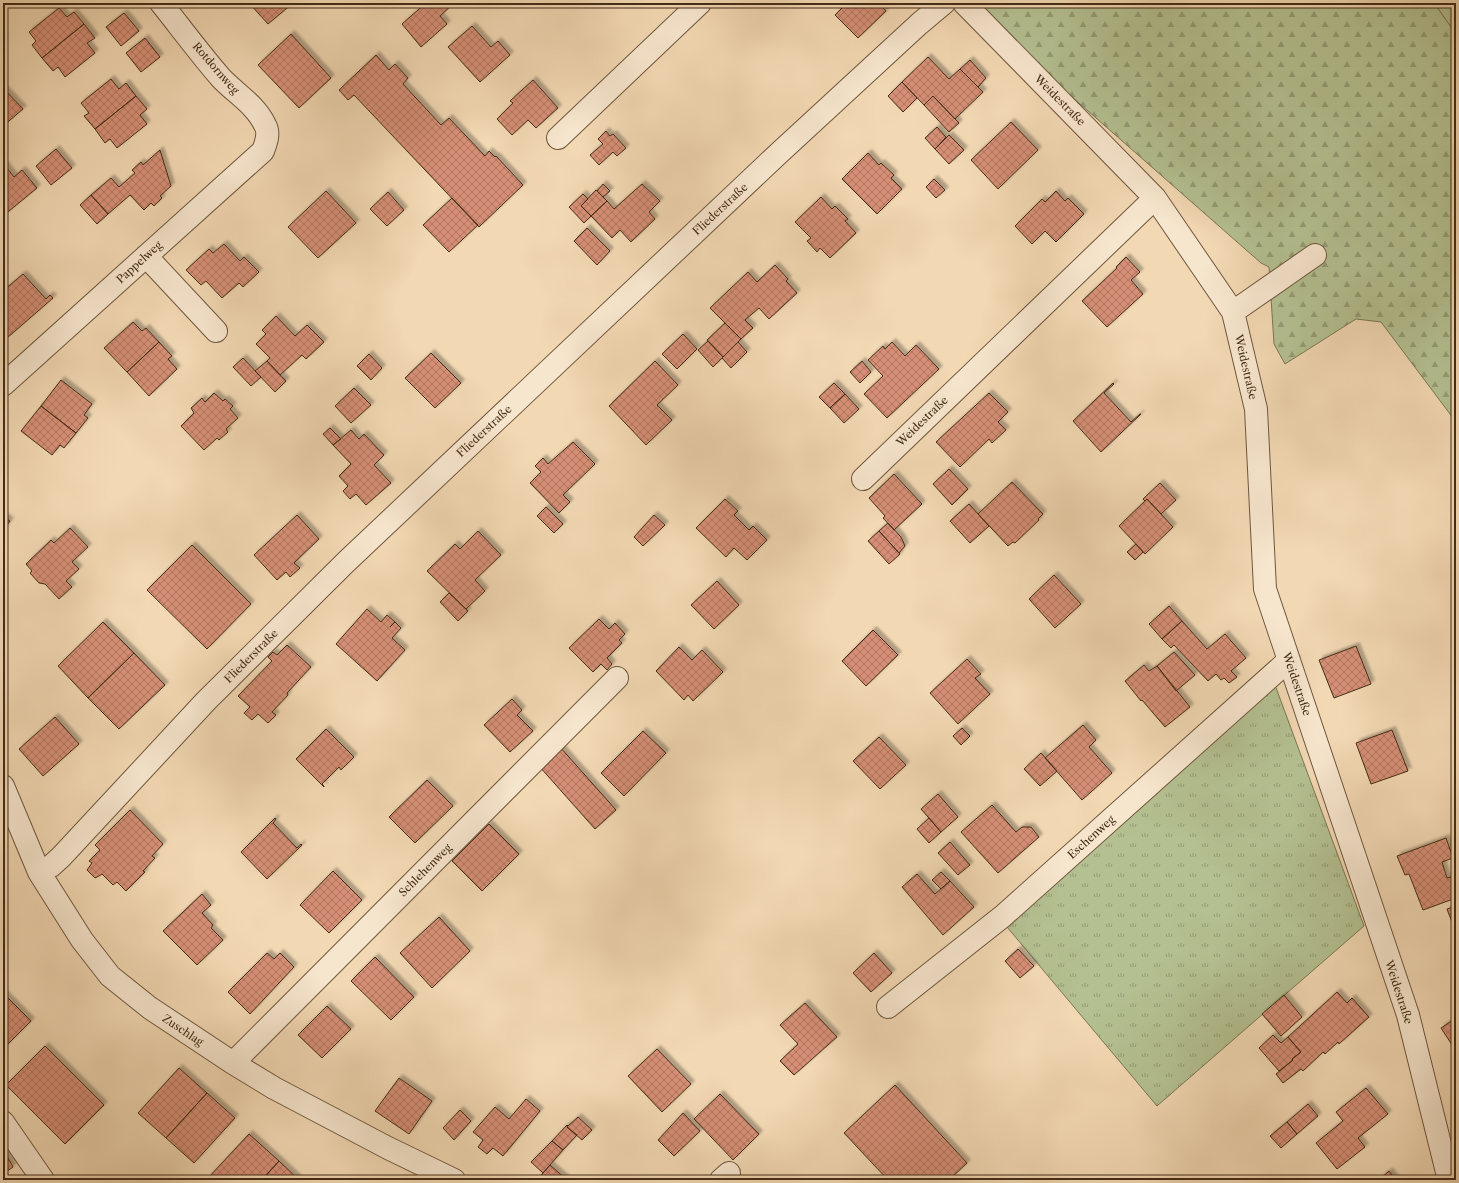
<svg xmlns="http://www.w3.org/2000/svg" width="1459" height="1183" font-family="'Libre Caslon Text',serif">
  <defs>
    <pattern id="grass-tufts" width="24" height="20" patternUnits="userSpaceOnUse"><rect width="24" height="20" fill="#b4c091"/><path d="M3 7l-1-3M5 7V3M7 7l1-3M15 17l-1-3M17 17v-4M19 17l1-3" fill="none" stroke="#949c75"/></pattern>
    <pattern id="forest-firs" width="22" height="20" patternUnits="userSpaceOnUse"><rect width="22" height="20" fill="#b4c091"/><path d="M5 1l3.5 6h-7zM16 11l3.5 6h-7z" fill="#949c75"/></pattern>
    <pattern id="building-cross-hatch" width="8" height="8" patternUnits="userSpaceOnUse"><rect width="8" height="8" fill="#d68f76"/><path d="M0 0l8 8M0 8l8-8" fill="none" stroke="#af7560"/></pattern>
    <filter id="shadow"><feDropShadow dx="3.5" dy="-3.5" stdDeviation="1" flood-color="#0004"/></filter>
  </defs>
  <rect width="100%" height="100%" fill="#f2d8b3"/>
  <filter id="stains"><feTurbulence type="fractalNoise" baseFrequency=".005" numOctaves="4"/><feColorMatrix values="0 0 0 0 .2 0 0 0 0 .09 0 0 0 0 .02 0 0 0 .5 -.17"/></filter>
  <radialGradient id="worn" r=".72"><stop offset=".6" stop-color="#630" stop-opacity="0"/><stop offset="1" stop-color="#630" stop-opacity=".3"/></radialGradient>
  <!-- grass -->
  <path fill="url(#grass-tufts)" stroke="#7c7654" d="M1434,3H1456V34Z
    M1275,685L1364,926L1157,1106L1007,927Z"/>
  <!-- forest -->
  <path fill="url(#forest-firs)" stroke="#7c7654" d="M977,3H1434L1456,34V422L1381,322L1356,319L1285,364L1274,344L1269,267L1261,263L1063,89Z"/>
  <!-- building -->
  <path fill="url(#building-cross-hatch)" stroke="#432c16" filter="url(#shadow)" d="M249,3H293L268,24Z
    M426,3H454L440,16L447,24L421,47L402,24Z
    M847,3H878L886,11L858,38L835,15Z
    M59,8L67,17L74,12L84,24L42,58L32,45L36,41L29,32Z
    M124,13L139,31L121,46L106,27Z
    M84,24L95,38L87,43L95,53L65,77L58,67L53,71L42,58Z
    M472,26L491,47L498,41L510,55L480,82L448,47Z
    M291,34L331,78L299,108L258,65Z
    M145,38L160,57L141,72L126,53Z
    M376,55L389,70L395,64L408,78L403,84L441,125L449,118L485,156L489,151L495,157L496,156L523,185L479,227L354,95L348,100L339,90Z
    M928,57L949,79L960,69L983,92L955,119L933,96L924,105L902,82Z
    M970,60L986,78L978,87L960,69Z
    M111,79L119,89L126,83L136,96L95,129L84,116L89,113L81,103Z
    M533,80L558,108L536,128L528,120L512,135L497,119L513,103L510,101Z
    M902,82L917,98L903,112L888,96Z
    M3,88L23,109L3,126Z
    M136,96L147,109L140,115L147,124L117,148L110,139L105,143L95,129Z
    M933,96L959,123L949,132L924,105Z
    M1011,122L1038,150L998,189L971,160Z
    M937,127L946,137L935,149L925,138Z
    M606,131L610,136L613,134L626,148L617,156L613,152L599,165L590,155L603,144L598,139Z
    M949,135L964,150L949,164L935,149Z
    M56,149L72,168L51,185L36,166Z
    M160,150L171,186L160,196L162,198L154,206L151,203L144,210L130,195L108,214L91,195L111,178L119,187L135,173L132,170L141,162L143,165Z
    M868,153L879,165L881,163L894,175L891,178L902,189L877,214L842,179Z
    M3,163L14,177L22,170L37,188L3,216Z
    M934,179L945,190L936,198L926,187Z
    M603,184L610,191L603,197L597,191Z
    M642,184L660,201L649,212L655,219L631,242L620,230L612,238L591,216L607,201L614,209Z
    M596,190L607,201L591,216L581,206Z
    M326,191L356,223L318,258L288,227Z
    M1056,191L1065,201L1068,198L1084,214L1056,242L1045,231L1032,244L1015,226L1042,199L1045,202Z
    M388,192L404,210L387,226L370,209Z
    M583,194L588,199L581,206L591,216L584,223L569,207Z
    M91,195L108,214L97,224L80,205Z
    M821,197L832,209L835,206L848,219L845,221L856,233L830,258L820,248L817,252L807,241L811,238L795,222Z
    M452,198L478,225L449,252L423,225Z
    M587,228L610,251L597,265L574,241Z
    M224,244L240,261L244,257L259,272L243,287L239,283L222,298L206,281L201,285L186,270L209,249L213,253Z
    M1126,257L1140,272L1131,280L1143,294L1107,327L1082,301L1117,268L1116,267Z
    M775,265L788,279L786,281L797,293L769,319L759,308L745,320L753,328L741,339L710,308L748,272L757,282Z
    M23,274L46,299L50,295L53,298L7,338L3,333V291Z
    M276,316L295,336L307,325L324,342L306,359L302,355L280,375L267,361L270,358L256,344L266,334L262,330Z
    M133,322L142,331L146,328L159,342L127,372L104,348Z
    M725,323L741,339L723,357L707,340Z
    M683,334L697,349L677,369L662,354Z
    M708,341L723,357L713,367L698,350Z
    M159,342L172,356L168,359L177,369L149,396L127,372Z
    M738,342L747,352L731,368L722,358Z
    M892,342L905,356L916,345L939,369L887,418L864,394L883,376L868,360L883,346L885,349Z
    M431,353L461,383L435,408L405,378Z
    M369,354L382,368L371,380L357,366Z
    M243,358L261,377L251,386L233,367Z
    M267,361L286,381L275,392L255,371Z
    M655,361L678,385L657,405L672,420L646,445L609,406Z
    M862,361L871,372L860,383L850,372Z
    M61,380L92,404L84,415L88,418L76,433L41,406Z
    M834,383L845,394L830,408L819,397Z
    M1113,383L1114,384L1104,393L1131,422L1140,414H1141L1101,452L1073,421Z
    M354,388L371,405L351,423L335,406Z
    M214,393L223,401L225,399L233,406L230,409L238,418L226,429L228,432L219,440L217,438L204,450L181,426L194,413L191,408L202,398L205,402Z
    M989,393L1008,412L998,422L1006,430L992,443L989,439L960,467L936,442Z
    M845,394L859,409L844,423L830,408Z
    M41,406L76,433L64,448L60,445L52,455L21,431Z
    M330,428L341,439L333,445L323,434Z
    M351,430L359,439L364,434L384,455L374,465L391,483L366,505L356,494L350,499L343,491L348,486L339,476L351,464L333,445Z
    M573,442L595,464L563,495L570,502L559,513L530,483L541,472L535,466L543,458L548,464Z
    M949,469L968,489L952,505L933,484Z
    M894,474L922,504L894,530L883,518L885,516L869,498Z
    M1012,482L1043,514L1038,519L1039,520L1015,543L1013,542L1008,546L978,514Z
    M1160,483L1176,500L1161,514L1147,499L1145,501L1143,499Z
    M725,499L738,511L734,515L749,530L753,526L767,540L747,560L734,548L726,557L696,528Z
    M1147,499L1173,527L1145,554L1119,526Z
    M969,504L989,526L970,543L950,521Z
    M546,507L563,524L554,533L537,516Z
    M297,515L319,539L294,563L300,568L290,577L286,572L277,580L254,555Z
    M654,515L665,525L643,546L634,537Z
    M3,516L10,521L3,530Z
    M888,523L901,537L905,546L899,553L879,531Z
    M70,528L88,547L72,562L79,569L66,581L72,587L59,599L45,584L39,583L30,573L32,571L26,564L51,540L54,543Z
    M478,531L501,555L475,580L485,591L466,609L427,571L455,544L460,549Z
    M879,531L900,554L889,564L868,541Z
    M1136,544L1143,552L1135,560L1127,552Z
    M192,545L251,604L207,649L147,590Z
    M1054,575L1081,604L1055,628L1029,599Z
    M717,581L739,605L714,629L691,605Z
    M449,593L468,611L458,621L440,602Z
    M1169,606L1182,621L1162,639L1149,624Z
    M367,609L381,622L387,615L395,622L390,627L395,622L401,628L392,638L405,650L377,681L336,644Z
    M599,619L609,629L615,623L625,634L619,640L622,643L607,658L612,664L607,670L601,664L593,672L569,648Z
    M1182,621L1207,649L1225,634L1246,658L1231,671L1237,677L1229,683L1224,678L1221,680L1216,674L1208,681L1174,645L1171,648L1162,639Z
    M103,622L134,653L88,698L58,666Z
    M873,630L898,655L866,686L842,661Z
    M287,645L311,667L287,693L288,695L272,712L276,715L268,723L258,714L252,720L244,713L250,707L238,696L272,661L268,657L273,652L277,655Z
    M1356,646L1371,684L1334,698L1319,660Z
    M679,647L692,660L702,650L723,672L693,701L688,695L684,700L656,671Z
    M1174,652L1195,675L1176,691L1157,666Z
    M134,653L165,685L119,729L88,698Z
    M967,659L981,674L975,678L990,694L958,724L930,693Z
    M1144,665L1149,671L1157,666L1190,707L1165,727L1142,700L1141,701L1125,681Z
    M512,699L522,710L517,715L533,731L510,752L484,725Z
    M55,717L79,744L43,776L19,749Z
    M1083,725L1096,740L1089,747L1112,773L1082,800L1045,758Z
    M962,728L970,736L961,745L953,736Z
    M326,729L354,757L341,770L339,767L322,784L324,786V787L296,759Z
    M1392,730L1408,771L1371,784L1356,743Z
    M643,731L666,753L624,796L601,773Z
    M879,737L906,765L880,789L853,761Z
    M560,747L616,810L595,829L539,766Z
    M1041,753L1057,771L1040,786L1024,769Z
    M427,780L453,806L415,843L389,817Z
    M938,794L958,817L941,832L921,809Z
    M992,805L1016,832L1022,827H1031L1039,837L998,873L961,832Z
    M130,810L163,844L152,856L155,858L143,871L145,872L126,891L117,882L113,885L102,874L99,876L95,878L87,870L92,863L89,861L100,850L95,845Z
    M275,818L276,819L273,823L297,848L301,844L302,845L267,879L241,852Z
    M929,818L941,832L929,843L917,829Z
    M489,824L519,854L482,891L452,861Z
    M1446,838L1453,858L1442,862L1447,878L1454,876L1456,881V898L1423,910L1409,874L1405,875L1397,856Z
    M950,842L970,865L958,875L938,853Z
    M333,871L362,900L329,933L300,905Z
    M941,872L950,881L941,889L932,880Z
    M917,874L935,894L950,881L974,907L943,935L902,887Z
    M202,894L211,905L202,913L213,925L211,928L223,940L197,965L163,931Z
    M1456,906V933L1447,909Z
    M439,917L470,951L432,988L400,953Z
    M1018,949L1034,966L1020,978L1005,961Z
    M267,953L274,959L280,953L294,967L250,1014L228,992Z
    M874,953L892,973L871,992L853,973Z
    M375,957L414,997L391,1020L351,981Z
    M1337,992L1347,1003L1352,998L1369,1017L1339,1044L1338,1042L1325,1054L1323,1052L1303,1071L1301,1069L1283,1083L1276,1074L1293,1060L1292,1059L1301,1052L1288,1037Z
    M3,993L31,1021L3,1049Z
    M1284,995L1302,1017L1281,1036L1262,1014Z
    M805,1003L837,1037L794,1075L780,1061L798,1044L780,1025Z
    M327,1006L351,1029L322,1058L298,1035Z
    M1456,1018V1051L1441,1028Z
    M1273,1035L1281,1043L1288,1037L1301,1052L1292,1059L1293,1060L1279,1071L1259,1048Z
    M45,1046L104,1105L65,1144L6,1085Z
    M657,1049L691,1084L662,1112L628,1076Z
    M179,1068L207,1093L166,1138L138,1113Z
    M399,1078L432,1101L409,1134L375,1111Z
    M895,1085L967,1163L949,1180H888L844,1133Z
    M1366,1088L1388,1114L1358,1138L1365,1147L1337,1169L1316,1143L1343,1121L1336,1112Z
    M207,1093L235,1118L194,1163L166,1138Z
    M720,1094L759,1134L733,1160L694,1119Z
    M526,1099L540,1111L503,1156L493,1148L487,1154L478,1147L483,1140L473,1132L495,1107L509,1119Z
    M1308,1104L1318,1116L1297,1134L1287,1122Z
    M460,1110L471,1121L454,1140L443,1128Z
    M683,1113L700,1131L674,1156L658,1140Z
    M578,1117L592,1130L582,1140L567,1127Z
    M1287,1122L1297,1134L1281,1148L1270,1136Z
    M567,1125L568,1126L567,1127L577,1135L563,1150L552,1141Z
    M249,1134L279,1161L262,1180H210L208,1178Z
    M552,1141L563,1150L543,1173L531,1162Z
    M3,1149L13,1167L3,1174Z
    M279,1161L299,1180H262Z
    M550,1165L567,1180H537Z
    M1389,1171L1396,1180H1379Z"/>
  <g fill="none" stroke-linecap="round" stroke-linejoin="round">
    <defs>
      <path id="minor" d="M964,3L1155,198L1233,312L1256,409L1265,589L1408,1015L1449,1180
        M558,138L700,3
        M146,256L216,331
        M1233,312L1315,255
        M3,385L263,151C266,143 270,133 265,125C256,105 235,93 221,78C200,54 181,28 161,3
        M863,479L1155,198
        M3,786L39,872L82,940L110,976L150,1008L233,1063L274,1088L388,1148L454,1180
        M39,872L51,866L61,857L206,701L346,562L778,154L919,24L944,3
        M888,1007L1003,916L1289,660
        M233,1063L617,678
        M3,1122L43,1180
        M721,1180L729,1173"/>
    </defs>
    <!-- minor casing -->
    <use href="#minor" stroke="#6f573d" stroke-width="24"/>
    <!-- minor -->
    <use href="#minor" stroke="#f7e6ce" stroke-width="22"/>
  </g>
  <g text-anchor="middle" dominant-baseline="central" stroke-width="3.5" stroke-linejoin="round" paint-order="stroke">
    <!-- street labels -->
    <g font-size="11" fill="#432c16" stroke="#f7e6ce">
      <text transform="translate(216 68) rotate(49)">Rotdornweg</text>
      <text transform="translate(1060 100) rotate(45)">Weidestraße</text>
      <text transform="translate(720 209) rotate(-43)">Fliederstraße</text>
      <text transform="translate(139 262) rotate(-42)">Pappelweg</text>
      <text transform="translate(1246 367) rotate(77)">Weidestraße</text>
      <text transform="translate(922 421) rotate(-44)">Weidestraße</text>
      <text transform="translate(484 431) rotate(-43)">Fliederstraße</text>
      <text transform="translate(251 656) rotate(-45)">Fliederstraße</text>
      <text transform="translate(1297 684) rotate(71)">Weidestraße</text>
      <text transform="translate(1091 837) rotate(-42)">Eschenweg</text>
      <text transform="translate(425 870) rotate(-45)">Schlehenweg</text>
      <text transform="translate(1399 992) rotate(72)">Weidestraße</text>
      <text transform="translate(183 1030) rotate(34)">Zuschlag</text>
    </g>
  </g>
  <!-- margin -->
  <rect width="1459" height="1183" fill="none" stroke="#f2d8b3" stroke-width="16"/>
  <rect x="4" y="4" width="1451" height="1175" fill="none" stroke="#432c16" stroke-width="2"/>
  <rect x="8" y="8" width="1443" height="1167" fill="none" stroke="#432c16"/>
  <rect width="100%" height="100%" filter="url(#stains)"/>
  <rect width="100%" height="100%" fill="url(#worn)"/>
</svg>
